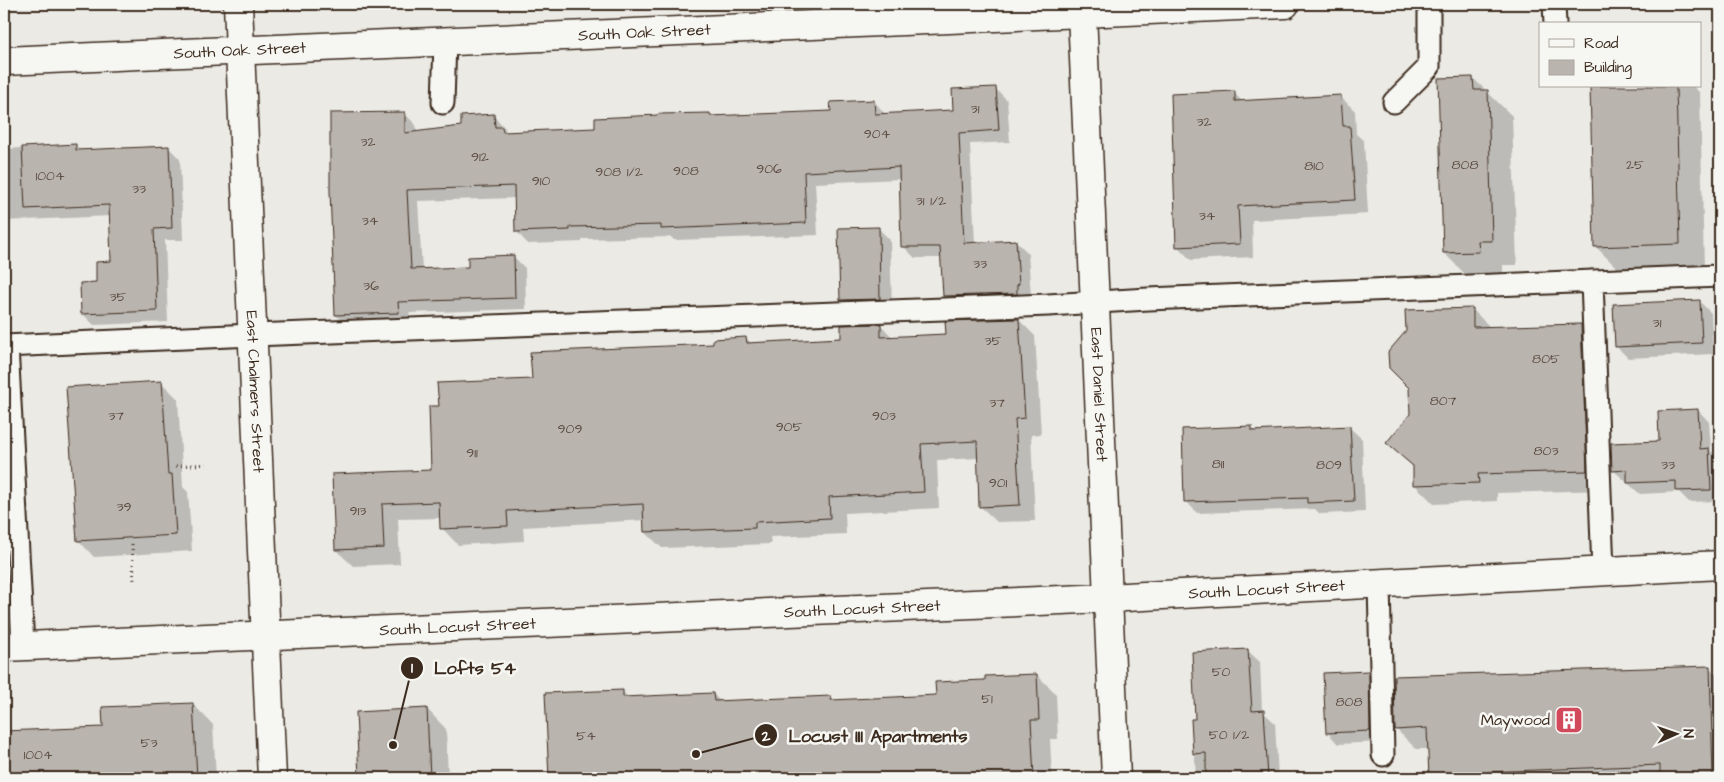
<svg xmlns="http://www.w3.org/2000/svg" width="1724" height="782" font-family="'Architects Daughter',sans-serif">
  <rect width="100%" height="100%" fill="#ebeae5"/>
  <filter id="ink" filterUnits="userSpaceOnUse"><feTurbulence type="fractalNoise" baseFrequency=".02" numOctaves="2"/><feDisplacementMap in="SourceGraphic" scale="10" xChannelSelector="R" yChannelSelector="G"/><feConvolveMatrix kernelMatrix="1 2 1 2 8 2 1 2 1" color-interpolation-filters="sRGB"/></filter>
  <g filter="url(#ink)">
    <!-- shadow -->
    <path fill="#0003" d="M1473,78L1512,116L1517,265H1503V276L1469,278L1444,253Z
      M1591,86H1693L1700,93L1704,269L1620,271L1595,246Z
      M995,88L1007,100L1010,142L970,144L975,244L1016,241L1028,253L1031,296L956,308L944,296L942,258H915L903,246L900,179L815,183L818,235L674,240L671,237L582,239V242L528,244L517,232L515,198L418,201L422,270L469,268L513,256L525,268L526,309L409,313L410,325L348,327L336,315L404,113L416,125L417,133L463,128L494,116L505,128L506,133L596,130L710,114L713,117L832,112L874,101L886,115L954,111Z
      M1234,93L1243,102L1341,97L1355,111L1356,134L1364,141L1368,214L1252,220L1253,257L1191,260L1177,246Z
      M75,145L81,151L168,147L180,159L183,240H165L168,322L94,325L82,313L113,262L110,216L4,221V149Z
      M878,228L890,240L892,310L853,311L841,300Z
      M1699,301L1711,313L1713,354L1628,358L1616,346Z
      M1472,309L1491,328L1581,325L1600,344L1605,490L1497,493V501L1434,504L1414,484V468L1388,443L1411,415Z
      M1019,320L1035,336L1041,434L1031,435L1035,521L997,522L980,506L979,458L937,460L939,508L845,513L846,534L770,537L771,544L662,548L645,532V520L523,527L524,541L458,545L442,528L441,518L398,519L400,564L353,566L336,550L334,475L433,471L440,407L533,380L746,338L752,344L842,340L881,325L893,338L947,335Z
      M161,382L178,399L183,487L188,492L192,551L94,557L78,540Z
      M4,384L20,576L4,577Z
      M1698,410L1709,422L1711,451L1720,461V501L1689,502L1679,492L1640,494L1613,470L1660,442Z
      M1251,427L1256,432L1350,428L1362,439L1365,512L1320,514L1315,509L1197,513L1186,501Z
      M1248,651L1260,662L1262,711L1275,723L1278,778H1196L1193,720H1196Z
      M1709,667L1720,678V778H1430L1429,749H1416L1396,729Z
      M1368,672L1380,684L1381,742L1338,744L1327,732Z
      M1037,675L1056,694L1058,739H1050L1052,778H550L547,694L622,691L629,698L713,694L721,702L830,697L834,701L937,696L987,681Z
      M193,704L213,725L216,778H4V733L104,729Z
      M427,709L446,729L448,778H360L357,713Z"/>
    <!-- building -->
    <path fill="#bab4ae" stroke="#3b2a1e" d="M1473,77L1474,90H1488L1492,241H1478L1479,252L1443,253L1438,78Z
      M1590,86H1676L1680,244L1594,247Z
      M996,87L999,130L959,133L964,243L1016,240L1019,284L1017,285V294L943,296L940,247H901L899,167L804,172L806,223L661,229V225L570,227V230L515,232L514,186L407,190L411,269L468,267V257L514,255L515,298L398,302L399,313L335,315L330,191V113L405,112V133L461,126V116L494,114L495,127H502L503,132L595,128V118L658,115V114L710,113V116L831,111L830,102L874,100L875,114L953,110L952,89Z
      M1235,91V101L1341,95L1343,126H1350L1355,200L1238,206L1240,244L1176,247L1171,94Z
      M76,144V150L169,146L172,228L154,229L157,311L81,314L80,283L96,282V262L111,261L109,205L25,209L22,147Z
      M879,227L880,299L840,300L838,228Z
      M1700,300L1702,343L1615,347L1613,304Z
      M1473,308V327L1581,324L1587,471L1478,474L1479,483L1413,485V466L1386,443L1410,414L1409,388L1389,368L1388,352L1406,331L1405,310Z
      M1019,319L1025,418L1015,419L1020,505L979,507L977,441L921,444L924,492L829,497L830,518L755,522V528L644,532L643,504L507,511L508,526L440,529L439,502L382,504L384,548L335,550L332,474L431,470L429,406H439L437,383L532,379L530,352L713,344V339L746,337L747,343L841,338V325L881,324V337L946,334L945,321Z
      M162,381L168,474H172L176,535L77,541L66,387Z
      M1698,409L1700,449L1709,448L1711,490L1676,491V481L1627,483V470L1612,471L1611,443L1659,441L1658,411Z
      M1252,426V431L1350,426L1354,501L1307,503V498L1184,502L1182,429Z
      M1248,649L1252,711L1264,710L1268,778H1206V753L1193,754L1191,719H1195L1192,652Z
      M1710,666L1713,778H1660V765L1488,772V778H1429L1427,728L1395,730L1394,676Z
      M1369,671L1370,731L1326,733L1323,673Z
      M1037,674L1039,720H1031L1034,778H549L545,693L623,690V697L713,693L714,701L831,696V700L936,695L935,682L985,680V676Z
      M193,703L197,778H4V731L103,727L102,707Z
      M427,708L430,778H359L356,712Z"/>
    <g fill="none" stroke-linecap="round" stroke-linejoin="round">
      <defs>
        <path id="lane" d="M1554,4L1555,24
          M1394,102L1429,67V4
          M443,103L445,41
          M1592,281L1603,571
          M4,346L253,335L1048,305L1148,299L1720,276
          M7,346L23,646
          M1379,583L1383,755"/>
        <g id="street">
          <path id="s1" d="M238,4L272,778"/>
          <path id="s2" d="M1082,13L1116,778"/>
          <path id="s3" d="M4,61L1285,4"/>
          <path id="s4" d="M4,647L1107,598L1720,565"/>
        </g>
      </defs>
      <!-- lane casing -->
      <use href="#lane" stroke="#3b2a1e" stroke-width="25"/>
      <!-- street casing -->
      <use href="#street" stroke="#3b2a1e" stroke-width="31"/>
      <!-- path -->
      <path stroke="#3b2a1e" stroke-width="3" stroke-dasharray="1 4" stroke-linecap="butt" d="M176,466L210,464
        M132,544L134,582"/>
      <!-- lane -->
      <use href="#lane" stroke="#f6f6f2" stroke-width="21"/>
      <!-- street -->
      <use href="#street" stroke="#f6f6f2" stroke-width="28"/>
    </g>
  </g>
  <!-- icons -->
  <defs>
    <symbol id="building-square" viewBox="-11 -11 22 22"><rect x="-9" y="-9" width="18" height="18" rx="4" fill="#d1495b" stroke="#f6f6f2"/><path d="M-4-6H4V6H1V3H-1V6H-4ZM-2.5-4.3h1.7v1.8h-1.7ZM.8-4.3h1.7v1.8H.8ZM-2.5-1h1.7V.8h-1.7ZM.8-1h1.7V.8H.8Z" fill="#fff"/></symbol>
  </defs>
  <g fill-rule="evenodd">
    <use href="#building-square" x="1553" y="704" width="32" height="32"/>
  </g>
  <g text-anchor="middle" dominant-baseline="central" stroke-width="5" stroke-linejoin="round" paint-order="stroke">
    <!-- number labels -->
    <g font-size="14" fill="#5b4c42">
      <text x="975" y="109">31</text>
      <text x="1204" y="122">32</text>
      <text x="877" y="134">904</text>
      <text x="368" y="142">32</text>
      <text x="480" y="157">912</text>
      <text x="1465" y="165">808</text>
      <text x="1635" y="165">25</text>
      <text x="1314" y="166">810</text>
      <text x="769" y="169">906</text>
      <text x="686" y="171">908</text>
      <text x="619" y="172">908 1/2</text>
      <text x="50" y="176">1004</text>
      <text x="541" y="181">910</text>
      <text x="139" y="189">33</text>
      <text x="931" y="201">31 1/2</text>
      <text x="1207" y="216">34</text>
      <text x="370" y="221">34</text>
      <text x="980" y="264">33</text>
      <text x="371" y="286">36</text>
      <text x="118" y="297">35</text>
      <text x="1657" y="323">31</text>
      <text x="993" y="341">35</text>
      <text x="1546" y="359">805</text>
      <text x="1443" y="401">807</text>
      <text x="997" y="403">37</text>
      <text x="116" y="416">37</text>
      <text x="884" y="416">903</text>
      <text x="789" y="427">905</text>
      <text x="570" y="429">909</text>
      <text x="1546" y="451">803</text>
      <text x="472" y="453">911</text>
      <text x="1218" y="464">811</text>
      <text x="1329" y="465">809</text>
      <text x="1668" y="465">33</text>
      <text x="998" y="483">901</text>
      <text x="124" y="507">39</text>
      <text x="358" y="511">913</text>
      <text x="1221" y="672">50</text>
      <text x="987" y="699">51</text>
      <text x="1349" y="702">808</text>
      <text x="1229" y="735">50 1/2</text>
      <text x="586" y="736">54</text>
      <text x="149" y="743">53</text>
      <text x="38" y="755">1004</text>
    </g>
    <!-- street labels -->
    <g font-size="16" fill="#3b2a1e" stroke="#f6f6f2">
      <text stroke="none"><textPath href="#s3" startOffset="641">South Oak Street</textPath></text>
      <text stroke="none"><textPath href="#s3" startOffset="236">South Oak Street</textPath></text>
      <text stroke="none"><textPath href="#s1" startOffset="388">East Chalmers Street</textPath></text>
      <text stroke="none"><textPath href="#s2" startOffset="382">East Daniel Street</textPath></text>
      <text stroke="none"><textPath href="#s4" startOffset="1264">South Locust Street</textPath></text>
      <text stroke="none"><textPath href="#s4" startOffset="859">South Locust Street</textPath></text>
      <text stroke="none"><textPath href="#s4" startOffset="454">South Locust Street</textPath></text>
    </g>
    <!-- poi labels -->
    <g font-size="16" fill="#3b2a1e" stroke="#f6f6f2" text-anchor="end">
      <text x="1550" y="720">Maywood</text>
    </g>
  </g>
  <!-- callouts -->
  <path fill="none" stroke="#3b2a1e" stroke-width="2" d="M393 745L412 668M696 754L766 735"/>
  <g fill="#3b2a1e" stroke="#f6f6f2" stroke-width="2">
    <circle cx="393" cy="745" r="5"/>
    <circle cx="696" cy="754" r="5"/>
    <circle cx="412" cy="668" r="12"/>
    <circle cx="766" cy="735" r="12"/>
  </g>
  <g font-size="15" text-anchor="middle" font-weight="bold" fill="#fff">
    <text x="412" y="673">1</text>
    <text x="766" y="741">2</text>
  </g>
  <g font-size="18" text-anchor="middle" font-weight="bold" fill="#3b2a1e" stroke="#f6f6f2" stroke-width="5" stroke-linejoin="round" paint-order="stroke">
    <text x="475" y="674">Lofts 54</text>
    <text x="878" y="742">Locust III Apartments</text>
  </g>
  <!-- margin -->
  <rect width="1724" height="782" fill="none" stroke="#f6f6f2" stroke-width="20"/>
  <rect x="10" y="10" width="1704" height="762" fill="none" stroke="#3b2a1e" stroke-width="2" filter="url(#ink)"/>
  <!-- legend -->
  <rect x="1539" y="22" width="162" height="65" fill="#f6f6f2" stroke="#aba49d"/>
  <rect x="1549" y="39" width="25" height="8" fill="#f6f6f2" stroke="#aba49d"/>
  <text x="1584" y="48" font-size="15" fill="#3b2a1e">Road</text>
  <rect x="1549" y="60" width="25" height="15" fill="#bab4ae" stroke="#aba49d"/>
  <text x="1584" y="72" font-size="15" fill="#3b2a1e">Building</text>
  <!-- north arrow -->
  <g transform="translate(1676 734) rotate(88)" stroke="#f6f6f2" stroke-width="4" paint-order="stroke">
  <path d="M0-4L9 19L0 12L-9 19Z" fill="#3b2a1e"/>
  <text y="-8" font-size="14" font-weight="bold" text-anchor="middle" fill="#3b2a1e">N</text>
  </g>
</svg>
